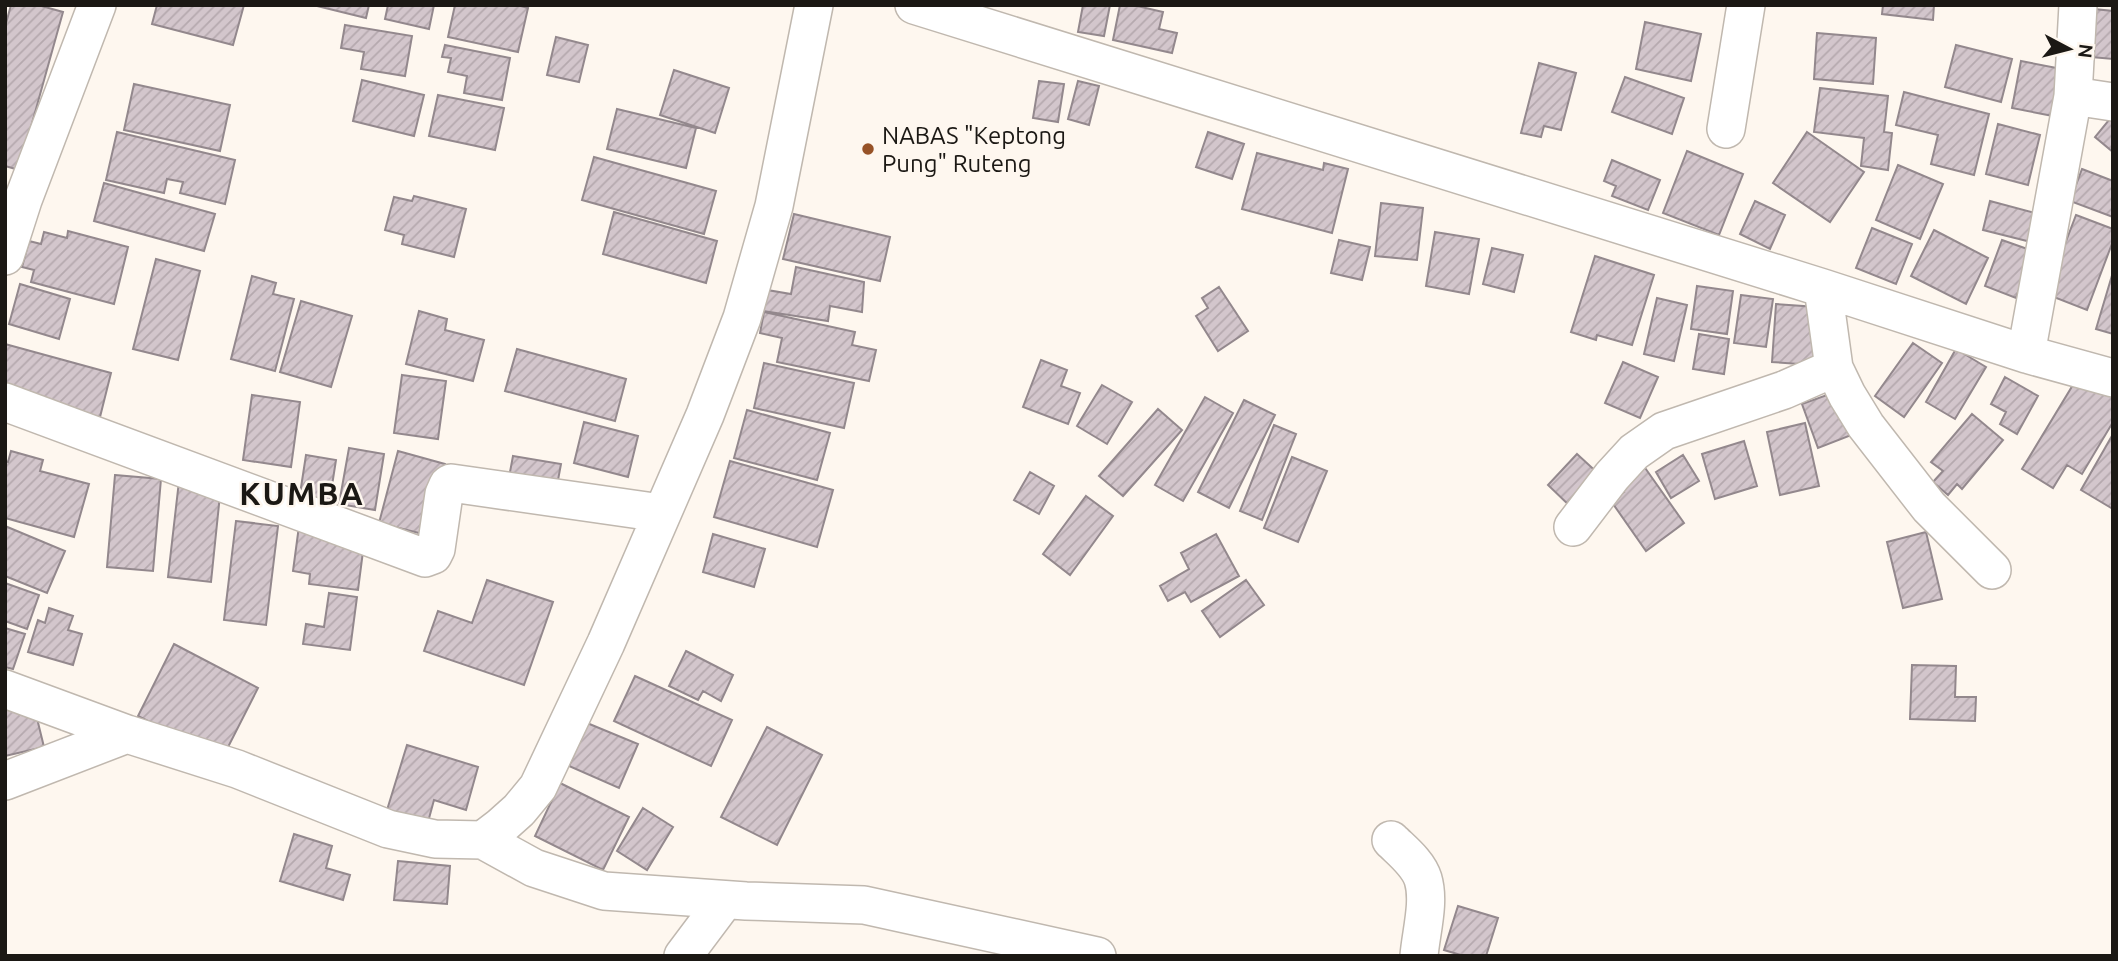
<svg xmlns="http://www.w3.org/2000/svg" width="2118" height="961" font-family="Ubuntu,sans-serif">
  <defs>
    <pattern id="building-hatch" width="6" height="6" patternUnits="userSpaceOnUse" patternTransform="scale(1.75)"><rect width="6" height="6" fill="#d3c6cc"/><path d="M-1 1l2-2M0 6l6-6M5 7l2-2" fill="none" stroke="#b5a9ae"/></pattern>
  </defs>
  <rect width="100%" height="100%" fill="#fef7ef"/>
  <!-- building -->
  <path fill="url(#building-hatch)" stroke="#93888d" stroke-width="2" d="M11,5H38L63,12L19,170L5,166V27Z
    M157,5H244L233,45L152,24Z
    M313,5H369L366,18Z
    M388,5H434L429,29L385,19Z
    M455,5H517L528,8L518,52L448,37Z
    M1083,5H1110L1104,36L1078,32Z
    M1120,5H1133L1163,12L1159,29L1177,33L1172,53L1113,40Z
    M1883,5H1934L1933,20L1882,14Z
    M2084,8L2113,11V59L2080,56Z
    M1645,22L1701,34L1691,81L1636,69Z
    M345,25L412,36L405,76L361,69L364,52L341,48Z
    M1817,33L1876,38L1873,84L1814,79Z
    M556,37L588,45L579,82L547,75Z
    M445,45L510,58L502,100L464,93L467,76L448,72L451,58L442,57Z
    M1956,45L2012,59L2001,102L1945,87Z
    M2021,61L2062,69L2053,116L2012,108Z
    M1539,63L1576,73L1561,130L1544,126L1541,137L1521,133Z
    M674,70L729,88L715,133L660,115Z
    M1625,77L1684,98L1672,134L1612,112Z
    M362,80L424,95L414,136L353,121Z
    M1039,81L1064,84L1058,122L1033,118Z
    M1078,81L1099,86L1089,125L1068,119Z
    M134,84L230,105L220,151L124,130Z
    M1820,88L1888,96L1884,132L1892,133L1888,170L1861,166L1864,138L1814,132Z
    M1904,92L1989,114L1974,175L1931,164L1938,135L1896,125Z
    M438,95L504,108L495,150L429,136Z
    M617,109L696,128L686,168L607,149Z
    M2113,115V152L2095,137Z
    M1998,124L2040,135L2028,185L1986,174Z
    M117,132L235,160L225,204L180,193L183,182L167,179L164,193L106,180Z
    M1208,132L1244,144L1232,179L1196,167Z
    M1807,132L1864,172L1830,222L1773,183Z
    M1687,151L1743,174L1719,235L1663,213Z
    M1257,153L1323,170L1324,163L1348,169L1332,233L1242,209Z
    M594,157L716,191L704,234L582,200Z
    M1612,160L1660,180L1648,210L1612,196L1616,186L1604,181Z
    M1898,165L1943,184L1920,239L1876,220Z
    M2082,169L2113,181V217L2070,201Z
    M104,183L215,214L204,251L94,221Z
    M414,196L466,209L454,257L402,244L404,235L385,230L394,197L412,201Z
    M1755,201L1785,215L1770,249L1740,234Z
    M1990,201L2039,214L2031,242L1983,230Z
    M1381,203L1423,208L1417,260L1375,256Z
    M614,212L717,241L706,283L603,254Z
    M794,214L890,237L880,281L783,259Z
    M2076,215L2113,229V241L2087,310L2046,294Z
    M1872,228L1912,244L1896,284L1856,268Z
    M1934,230L1988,258L1966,304L1911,276Z
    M68,231L128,247L114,304L31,282L34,270L22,267L29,241L41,244L44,232L67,238Z
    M1435,232L1479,239L1469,294L1426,286Z
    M1339,240L1370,247L1362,280L1331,273Z
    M2002,240L2033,251L2016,298L1985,286Z
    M1492,248L1523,255L1514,292L1483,284Z
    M1595,256L1654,275L1632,345L1597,335L1596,340L1571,332Z
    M156,259L200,271L178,360L133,349Z
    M796,267L864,282L862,312L830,306L828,321L763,311L767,290L791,294Z
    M2113,272V334L2096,329Z
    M252,276L276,283L273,294L294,299L275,371L231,359Z
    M20,284L70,299L59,339L9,324Z
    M1697,286L1733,291L1727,334L1691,329Z
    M1219,287L1248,331L1218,351L1196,316L1208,308L1202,298Z
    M1741,295L1773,299L1766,347L1734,343Z
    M1657,298L1687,305L1674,361L1644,354Z
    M301,301L352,316L331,387L280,372Z
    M1776,304L1817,307L1813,365L1772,362Z
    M419,311L447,319L445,330L484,340L473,381L406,364Z
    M764,312L855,332L852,345L876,350L869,381L777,362L782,338L760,333Z
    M1699,334L1729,339L1724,374L1693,369Z
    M1913,343L1942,363L1904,417L1875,396Z
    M5,344L111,373L99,421L5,396Z
    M517,349L626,379L615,421L505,391Z
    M1956,349L1986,367L1955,419L1926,402Z
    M1041,360L1067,370L1061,386L1080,393L1068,424L1023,407Z
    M1623,362L1658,377L1640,418L1605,403Z
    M764,363L854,383L844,428L754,408Z
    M402,375L446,381L438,439L394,433Z
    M2079,375L2113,396V422L2082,474L2067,465L2053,488L2022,469Z
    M2005,377L2038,396L2017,434L2000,424L2006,412L1991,404Z
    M1102,385L1132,402L1107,444L1077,426Z
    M1838,391L1854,434L1818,448L1802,404Z
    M252,395L300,402L291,467L243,460Z
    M1205,397L1233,413L1183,501L1155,485Z
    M1244,400L1275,415L1229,508L1198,492Z
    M1158,409L1182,430L1123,496L1099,476Z
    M747,410L830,433L817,480L734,458Z
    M1972,414L2003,440L1962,489L1957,484L1948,495L1933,482L1943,471L1931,462Z
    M584,422L638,436L628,477L574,463Z
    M1805,423L1819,486L1780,495L1767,432Z
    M1274,425L1296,434L1262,520L1240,511Z
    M2113,434V509L2081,490Z
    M1744,441L1757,486L1715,499L1702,454Z
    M349,448L384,454L375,510L339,504Z
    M11,451L43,460L40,471L89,484L74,537L5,518V461L8,462Z
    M398,451L445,464L427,535L379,523Z
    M1577,454L1601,476L1573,509L1548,485Z
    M306,455L336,460L328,511L298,507Z
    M1683,455L1699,481L1671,498L1656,472Z
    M513,456L561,464L555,496L507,488Z
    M1292,457L1327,471L1298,542L1264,528Z
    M730,461L833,490L817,547L714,517Z
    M1643,465L1684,523L1646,551L1611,501L1624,492L1618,483Z
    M1030,472L1054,486L1039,514L1014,500Z
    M115,475L161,479L153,571L107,567Z
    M179,481L221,485L211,582L168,577Z
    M1086,496L1113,516L1070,575L1043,554Z
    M236,521L278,526L266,625L224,620Z
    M5,526L65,551L47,593L5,576Z
    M299,526L365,536L358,590L309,584L310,574L293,571Z
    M1926,532L1942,599L1903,608L1887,542Z
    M713,534L765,549L754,587L703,572Z
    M1216,534L1239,576L1191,602L1185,592L1168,601L1160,586L1189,569L1181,553Z
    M487,580L553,602L524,685L424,651L438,611L472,623Z
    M1246,580L1264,605L1220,637L1202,611Z
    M5,583L39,595L27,629L5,621Z
    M329,593L357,597L350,650L303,644L306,624L324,627Z
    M49,608L73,616L68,630L82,634L73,665L28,652L38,620L45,623Z
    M5,628L25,634L13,669L5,667Z
    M174,644L258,688L222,759L138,716Z
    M686,651L733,675L721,701L703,691L698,700L669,686Z
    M1912,665L1956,666L1955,697H1976L1975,721L1910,719Z
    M635,676L732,720L711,766L614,721Z
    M33,702L44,747L5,756V708Z
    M587,723L638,744L619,788L569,766Z
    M767,727L822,755L777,845L721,817Z
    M407,745L478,767L466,810L434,800L428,822L387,810Z
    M560,783L629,817L603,870L535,836Z
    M643,808L673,827L647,870L617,851Z
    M294,834L332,846L326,868L350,875L343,900L280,881Z
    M398,861L450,866L447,904L394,900Z
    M1458,906L1498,918L1486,956H1464L1444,950Z"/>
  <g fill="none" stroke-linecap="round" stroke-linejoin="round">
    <defs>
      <path id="minor" d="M914,5L1823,288L2026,354L2113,378
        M2073,96L2113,102
        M1726,129L1746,5
        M5,256L23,200L97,5
        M1823,288L1834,368L1847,395L1866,426L1929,507L1992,570
        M2026,354L2073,96L2078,5
        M5,402L425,558L433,555L436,549L444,494L448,485L451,483L661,513
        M1573,527L1612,476L1634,452L1664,431L1784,390L1834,368
        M5,689L127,734L237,769L388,829L435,839L483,840L500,827L519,810L538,787L606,643L705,415L742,318L774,206L814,5
        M5,781L127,734
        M483,840L534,868L604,891L746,901L864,905L1097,956
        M1391,840C1402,851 1418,863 1423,879C1430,902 1421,932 1419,956
        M683,956L725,900"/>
    </defs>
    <!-- minor casing -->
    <use href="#minor" stroke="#c0b8af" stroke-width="40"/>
    <!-- minor -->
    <use href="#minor" stroke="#fff" stroke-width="37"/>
  </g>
  <!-- markers -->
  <circle fill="#975227" stroke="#fef7ef" stroke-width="2.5" cx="868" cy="149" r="7"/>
  <g text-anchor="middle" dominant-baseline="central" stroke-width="5" stroke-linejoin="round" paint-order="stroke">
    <!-- poi labels -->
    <g font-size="24" fill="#1b1814" stroke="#fef7ef" text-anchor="start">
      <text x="882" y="135">NABAS "Keptong<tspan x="882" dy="28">Pung" Ruteng</tspan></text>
    </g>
    <!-- district labels -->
    <g font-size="32" font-weight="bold" letter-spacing="2" fill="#1b1814" stroke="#fef7ef">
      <text x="302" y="493">KUMBA</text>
    </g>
  </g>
  <!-- border -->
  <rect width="2118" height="961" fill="none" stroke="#1b1814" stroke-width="14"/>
  <!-- north arrow -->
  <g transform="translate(2069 49) rotate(97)" stroke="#fef7ef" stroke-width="5" paint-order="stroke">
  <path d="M0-5L12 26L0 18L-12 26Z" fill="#1b1814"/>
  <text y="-10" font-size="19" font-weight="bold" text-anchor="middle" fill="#1b1814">N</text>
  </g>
</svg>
